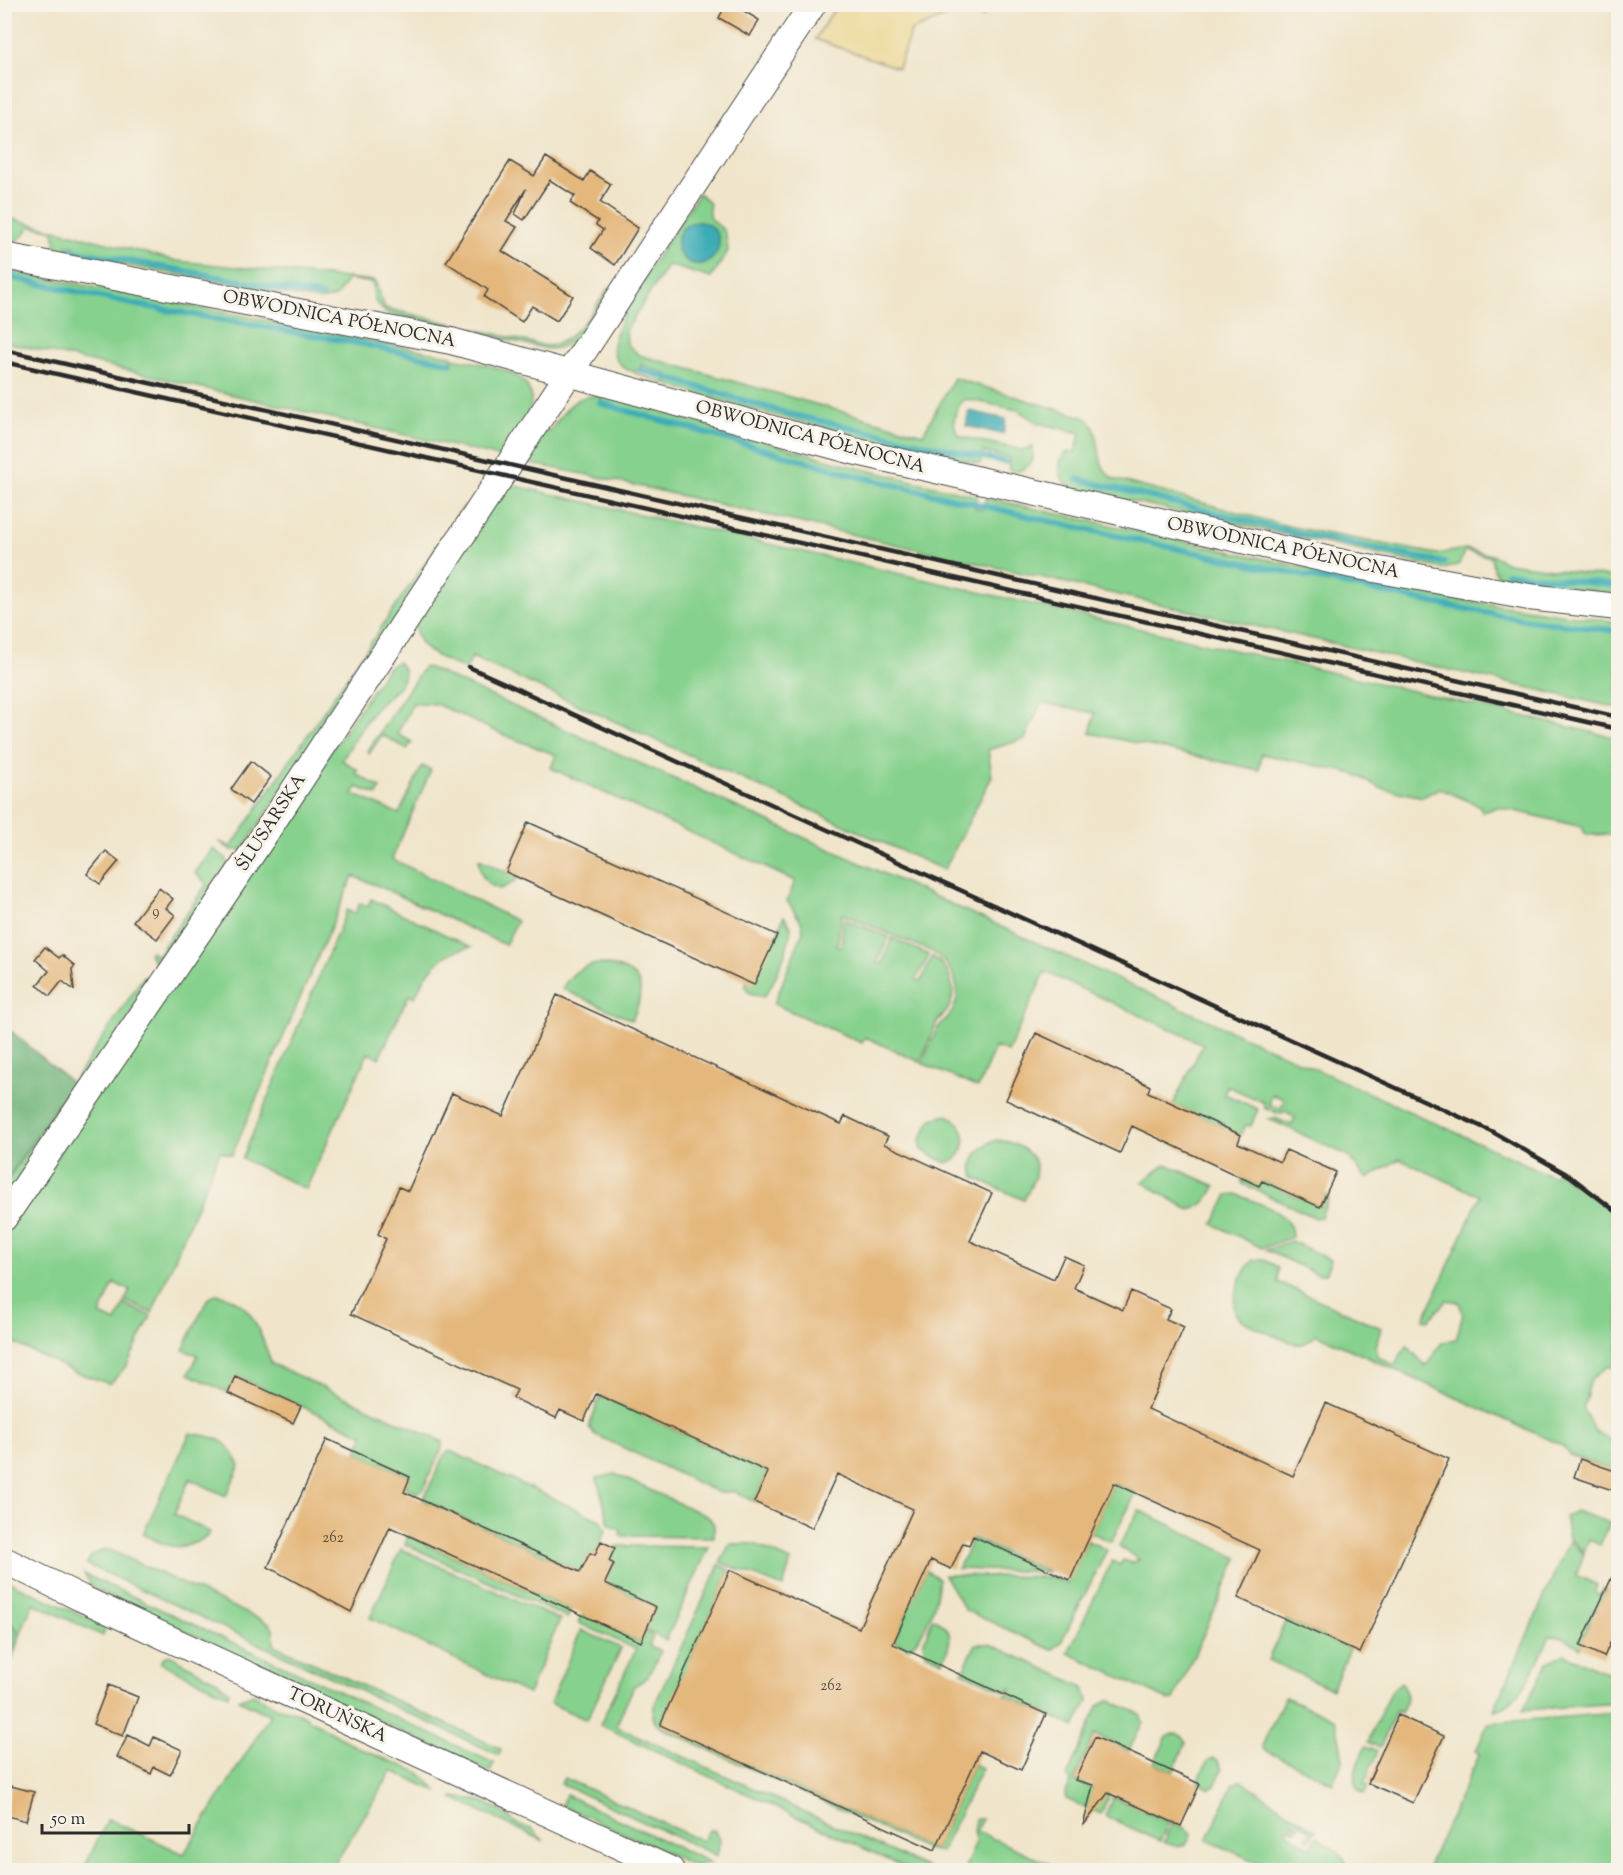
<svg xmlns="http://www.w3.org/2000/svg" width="1623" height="1875" font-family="'Sorts Mill Goudy',serif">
  <rect width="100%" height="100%" fill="#f7f3e8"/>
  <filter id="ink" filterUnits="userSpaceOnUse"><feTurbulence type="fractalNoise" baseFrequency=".0167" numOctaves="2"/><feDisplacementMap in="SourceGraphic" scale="12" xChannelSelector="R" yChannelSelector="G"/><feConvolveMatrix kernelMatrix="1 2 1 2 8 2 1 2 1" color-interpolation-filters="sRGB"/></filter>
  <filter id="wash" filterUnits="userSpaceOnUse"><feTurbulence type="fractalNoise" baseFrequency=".008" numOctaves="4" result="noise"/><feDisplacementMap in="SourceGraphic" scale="24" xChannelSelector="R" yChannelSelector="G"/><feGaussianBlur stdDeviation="1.35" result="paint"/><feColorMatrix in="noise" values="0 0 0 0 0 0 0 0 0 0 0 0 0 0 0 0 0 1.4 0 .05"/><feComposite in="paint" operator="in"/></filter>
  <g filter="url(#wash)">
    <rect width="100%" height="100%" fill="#f0e5cb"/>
    <!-- green -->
    <path fill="#87d18e" stroke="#597e5c" stroke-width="1.5" fill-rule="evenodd" d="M699,193L710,204C705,220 715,220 724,231C727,237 727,244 728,251L711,278L668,265L626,330L627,344L639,355L923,434L954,378L1086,418C1105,432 1091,465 1114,479L1292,527L1437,554L1466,549L1492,555L1508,563L1618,578V594L1504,580L1494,571L1491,557L1466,551L1458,565L1444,569L1075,489C1060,482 1058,473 1061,458L1067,452H1076L1080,433L1038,423L1018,410L966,399C954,406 949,429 962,437L1022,450L1033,447V460C1026,469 1020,473 1009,470V458L983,452L980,464C863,437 747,413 634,373L665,383L667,374L641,365L639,371C632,372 627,371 622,366C616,361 613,353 613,346C617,311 678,227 699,193ZM699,222L718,237V249L677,248L682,230Z
      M5,217L177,261L375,281L385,308L546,346C573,345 594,309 608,288L609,290C594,313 578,350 548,349L386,313L374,300L373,283L348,279L336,297L319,300L73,256L75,247L67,245L65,254L56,247L54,231L30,226C23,237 18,243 5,242L9,241L12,232L5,230Z
      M5,270L452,356L451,362L453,358C478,364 540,368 530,408C526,424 512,442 504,458L5,342Z
      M602,395L858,468L977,496L975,508L982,510L986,498L1438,597L1618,622V708L594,476L522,462L543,428L550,431C565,412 571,394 601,396V405Z
      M507,484L1618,738V834L1586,835L1582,827L1498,807L1482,812L1480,806L1439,788L1423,797L1380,788L1355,774L1262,754L1259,770L1090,733L1095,713L1041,703L1025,739L988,750L992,776L944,870L472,657L466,670C440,657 413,652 415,619Z
      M464,506L471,507L242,850H231L218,841L231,847Z
      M398,662L404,670C405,688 388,695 377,707C364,722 353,743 342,760L358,770L356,774L381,788L377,795L357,787L353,794L399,814L422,766L431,770L392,859L517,921L505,945L383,888L353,876L232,1155L220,1151L152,1313L125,1301L130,1290L114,1283L100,1315L116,1322L124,1304L151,1316L127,1365L110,1384L75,1372L5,1339V1231L388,667Z
      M427,667L1552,1176L1559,1173L1618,1216V1369L1608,1366L1591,1379L1583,1409L1595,1431L1618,1445V1472L1569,1455L1563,1446L1316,1334C1312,1339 1308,1343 1301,1344C1292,1345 1243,1323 1237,1316C1228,1302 1242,1271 1253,1260L1262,1259L1278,1267V1282L1381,1328L1376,1347L1378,1357L1394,1365L1407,1346L1426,1366L1442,1342L1456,1340L1463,1314L1459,1302L1447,1300L1429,1320L1424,1319L1480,1196L1399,1159L1367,1179L1347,1155L1269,1119L1275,1118L1292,1125L1295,1117L1285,1111L1280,1114L1272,1111L1275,1106L1280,1109L1285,1100L1273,1094L1269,1103L1272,1105L1269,1110L1264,1108L1263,1102L1227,1086L1224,1094L1258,1109L1251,1126L1246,1125L1241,1135L1173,1104L1203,1044L1045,972L1008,1052L995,1047L978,1088L922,1063C927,1052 932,1039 938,1028C942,1021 950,1017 953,1010C964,988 952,965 933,952L842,914L838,942L836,946L841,947L844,919L889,937L877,963L882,964L892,938L929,955L916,980L921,982L932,956C949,967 959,990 948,1009C946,1014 938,1018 936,1024C932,1034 926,1049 920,1062L865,1037L862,1043L774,1004L803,931L801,921L787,901L795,881L551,768L556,755L504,735L436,704L413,703L397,734L412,742L407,749L382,735L369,754L368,750L423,668Z
      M213,849L226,858L229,869L165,966L154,961L149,954L151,951L157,956L207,884L195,873Z
      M479,859L517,877L515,882L500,889C485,885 479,874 479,859Z
      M371,899L471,947C442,951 426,971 415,997L409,995L379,1058L368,1053L306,1189L242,1159L347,910L355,914L360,903L368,906Z
      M784,916L791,927C789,949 776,979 764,997L750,993L746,988V981L777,935Z
      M602,964C642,970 648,985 632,1020L562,989C571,972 584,964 602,964Z
      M144,976L152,986L5,1204V1184Z
      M947,1115C970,1125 971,1157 946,1163L922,1150L920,1140L932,1119Z
      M997,1140C1013,1142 1029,1149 1036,1164L1035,1177L1024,1200L975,1178C967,1160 980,1145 997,1140Z
      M1252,1155L1245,1180L1259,1186L1262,1181L1320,1207L1326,1195L1329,1197L1321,1217L1316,1218L1243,1184L1241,1179Z
      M1166,1164L1215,1186C1210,1198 1202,1208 1189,1210L1142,1182Z
      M1236,1194C1255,1203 1293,1211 1292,1237L1262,1248L1213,1224L1228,1195Z
      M1291,1241L1331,1260L1325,1274H1317L1266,1250Z
      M216,1294C254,1300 259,1332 272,1364L443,1442L441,1451L422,1491L417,1493L406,1488L410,1477L357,1453L364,1435L236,1376L228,1393L189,1374L198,1355L183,1350L207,1300Z
      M600,1396L768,1472L754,1502L734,1491L719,1493L594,1434L589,1427Z
      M190,1433C220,1438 225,1438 240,1465L226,1496L190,1479L174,1514L210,1532L208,1536C180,1553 170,1548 143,1534Z
      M450,1451L602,1521L606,1530L595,1555L590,1553L583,1567V1573L423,1500L445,1454Z
      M615,1474L709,1517L714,1525V1537L620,1536L621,1530L609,1524L597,1478Z
      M1114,1483L1136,1493L1111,1542L1091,1533Z
      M1139,1510L1238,1558L1174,1699L1168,1700L1068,1653L1112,1561L1120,1565L1123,1560L1133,1563L1139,1560L1119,1546Z
      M1575,1511L1610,1523L1600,1545L1589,1540L1584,1552L1569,1538L1565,1517Z
      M408,1536L571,1610L567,1618L405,1544Z
      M973,1538L1049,1572L958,1569Z
      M1088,1541L1107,1550L1061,1642L1052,1650L965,1610L944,1575L1052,1577L1067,1584Z
      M1569,1541L1584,1554L1576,1575L1597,1585L1595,1591L1600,1595L1603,1588L1606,1590L1597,1611L1594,1610L1580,1648L1565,1638L1550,1636C1539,1658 1521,1708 1494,1710Z
      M730,1544H755L791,1561L783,1587L720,1562Z
      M616,1546L709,1547L666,1640L645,1630L656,1607L601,1581L603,1577L607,1578L614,1564L609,1561Z
      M401,1549L560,1620L528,1694L370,1618Z
      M102,1550H110L268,1623L273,1628L274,1645L501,1749L499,1755L86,1564L91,1556Z
      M719,1565L730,1570L661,1725L935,1850L974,1764L982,1768L941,1852L926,1849L659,1727L653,1718L654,1706Z
      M926,1571L939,1578C937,1601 928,1633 909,1648L894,1641Z
      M84,1574L494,1763L490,1772L92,1588Z
      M4,1578L17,1586L102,1624L105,1630L103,1636L33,1603L21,1633L5,1618Z
      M583,1615L640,1642L644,1632L653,1636L649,1646L661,1651L647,1678L634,1686L616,1726L932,1870H910L600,1725L636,1649L579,1623Z
      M933,1618C955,1628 952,1642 943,1661L925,1653L923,1643Z
      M1286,1620L1350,1649L1332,1689L1268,1660Z
      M581,1630L621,1648L587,1720L550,1703Z
      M976,1644H990L1084,1687L1088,1701L1075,1727L1005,1695L1009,1693L1011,1688L1004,1691L962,1672Z
      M1565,1654L1618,1678V1703L1523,1710L1548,1662Z
      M169,1655L217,1681L229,1691L228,1695L161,1663L164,1657Z
      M1401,1682C1409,1691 1406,1703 1401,1713L1396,1711L1380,1748L1368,1742L1390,1692Z
      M253,1694L276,1707L299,1713L358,1748L420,1773L438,1792L392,1771L331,1870H83L108,1819L184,1854L270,1715L239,1700Z
      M1285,1697L1336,1720L1343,1760L1333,1783L1264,1750L1262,1746Z
      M1109,1700L1140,1714L1143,1722L1129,1751L1095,1734L1074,1780L1109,1795L1101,1814L1066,1799L1065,1795L1071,1782L1067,1777L1098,1706Z
      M1618,1713V1870H1426L1480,1753L1476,1751L1488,1723Z
      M1176,1733L1183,1737L1186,1743L1173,1772L1154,1763L1167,1737Z
      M1366,1746L1378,1751L1364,1784L1368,1786L1364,1794C1345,1783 1359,1761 1366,1746Z
      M1214,1758L1218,1760L1222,1770L1215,1786L1210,1789L1198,1782L1208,1760Z
      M564,1778L702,1841L709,1830H714L720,1840L717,1856L561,1784Z
      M1241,1780L1316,1831L1308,1841L1306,1839L1311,1831L1301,1824L1296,1831L1291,1829L1296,1824L1294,1822L1287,1830L1289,1833L1310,1848L1317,1836L1342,1855L1350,1870H1274L1207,1840L1233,1784Z
      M566,1795L711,1863L695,1866L561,1805Z
      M454,1797L482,1801L501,1811L520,1826L532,1829L544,1841L452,1798Z
      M1113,1797L1169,1822L1160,1841L1105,1816Z
      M975,1819H982L976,1831L1063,1870H964L976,1842L973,1832Z
      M1172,1823L1185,1828L1191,1834C1188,1850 1175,1847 1164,1842Z"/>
    <!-- forest -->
    <path fill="#6db379" stroke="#4c6f52" stroke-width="1.5" d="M5,1026L72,1083L6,1181L4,1179Z
      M5,1618L21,1633L5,1680Z"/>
    <!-- sand -->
    <path fill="#eeda9e" stroke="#8c8264" stroke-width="1.5" d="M837,5V4L988,5L983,16L962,9L911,31L898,68L815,39Z"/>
    <!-- water -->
    <path fill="#3bacb6" stroke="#336c70" stroke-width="1.5" d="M677 243a21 21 0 1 1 42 0a21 21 0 1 1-42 0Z
      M969,411L1006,419L1003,434L966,426Z"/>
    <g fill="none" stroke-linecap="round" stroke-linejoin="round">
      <!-- stream -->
      <path stroke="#3bacb6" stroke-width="6" d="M4,235L8,236
        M69,250L322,296
        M4,276L137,305L358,343L451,363
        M641,370L789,414L1005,462
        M600,403L861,477L1066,525L1438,604L1528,620L1618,631
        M1077,479L1301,534L1444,563
        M1507,573L1618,586"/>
    </g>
    <g id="blocks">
      <!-- building -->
      <path fill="#e4b77c" d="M726,4H732L759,20L750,36L719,18Z
        M546,157L584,181L590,171L611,184L600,202L638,228L615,265L591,248L603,230L596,225L598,221L570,203L575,196L550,180L524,220L515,214L526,189L506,221L517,227L502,251L573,296L557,321L532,306L522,322L484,297L488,290L446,262L510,161L534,176Z
        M251,761L271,777L251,804L231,789Z
        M528,822L777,935L754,985L506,872Z
        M106,851L119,861L100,884L87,874Z
        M159,888L173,899L166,908L175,915L157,939L133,921Z
        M45,947L59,958L62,955L75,966L72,969L74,990L62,981L50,996L37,985L49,971L35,959Z
        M557,995L841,1124L845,1116L866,1126L888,1136L884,1144L992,1193L970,1241L1054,1279L1064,1256L1084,1265L1074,1288L1123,1310L1131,1291L1171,1309L1166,1319L1184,1327L1148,1409L1293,1476L1326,1403L1449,1459L1360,1653L1238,1598L1260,1550L1114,1483L1070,1580L973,1536L969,1545L963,1543L951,1569L931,1560L893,1644L1046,1714L1021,1770L980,1751L935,1850L660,1725L730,1570L859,1628L913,1509L837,1474L812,1528L754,1502L768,1472L596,1394L584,1421L560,1410L556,1418L513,1398L517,1390L351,1314L386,1239L378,1234L399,1187L408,1191L452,1093L503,1116Z
        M1036,1033L1150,1086L1148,1092L1241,1135L1238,1143L1280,1162L1286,1150L1336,1172L1320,1207L1262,1181L1259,1186L1132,1126L1120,1153L1006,1100Z
        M235,1376L301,1406L293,1423L228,1393Z
        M327,1439L410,1477L404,1492L580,1572L590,1553L595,1555L601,1541L615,1548L609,1561L614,1564L605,1583L656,1607L641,1642L390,1527L351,1612L268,1567Z
        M1580,1459L1618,1472V1492L1574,1477Z
        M1618,1564V1625L1604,1657L1580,1646Z
        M108,1685L138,1697L123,1736L93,1724Z
        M1398,1715L1444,1736L1413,1803L1368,1783Z
        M128,1735L150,1746L154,1737L182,1750L170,1775L154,1767L151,1774L117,1757Z
        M1095,1737L1200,1784L1181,1826L1108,1793L1083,1826L1093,1785L1075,1780Z
        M11,1786L34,1792L26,1821L4,1815Z"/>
    </g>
  </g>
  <g filter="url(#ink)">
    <use href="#blocks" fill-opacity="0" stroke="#494743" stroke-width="1.5"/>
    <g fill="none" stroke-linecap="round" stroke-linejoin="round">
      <defs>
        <path id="tertiary" d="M4,256L451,341L853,451L1352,565L1529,597L1618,607
          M4,1218L249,858L813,4
          M4,1560L81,1598L671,1870"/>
      </defs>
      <!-- tertiary casing -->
      <use href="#tertiary" stroke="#494743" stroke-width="28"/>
      <!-- tertiary -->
      <use href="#tertiary" stroke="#fff" stroke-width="26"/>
      <!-- rail -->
      <path stroke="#2b2b2b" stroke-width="4.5" d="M4,350L1618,717
        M4,362L1618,729
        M469,667L1491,1131L1570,1176L1618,1213"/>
    </g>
  </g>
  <g text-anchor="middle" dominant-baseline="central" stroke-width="6" stroke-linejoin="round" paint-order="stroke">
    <!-- number labels -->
    <g font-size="15" fill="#594e3f">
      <text x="156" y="912">9</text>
      <text x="333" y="1538">262</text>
      <text x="831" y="1686">262</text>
    </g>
    <!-- street labels -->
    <g font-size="18" fill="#2b2b2b" stroke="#f7f3e8">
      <text transform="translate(339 320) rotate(11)">OBWODNICA PÓŁNOCNA</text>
      <text transform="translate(810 438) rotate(15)">OBWODNICA PÓŁNOCNA</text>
      <text transform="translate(1283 549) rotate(12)">OBWODNICA PÓŁNOCNA</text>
      <text transform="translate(272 823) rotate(-57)">ŚLUSARSKA</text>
      <text transform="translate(337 1716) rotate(25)">TORUŃSKA</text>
    </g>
  </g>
  <!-- margin -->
  <rect width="1623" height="1875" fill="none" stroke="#f7f3e8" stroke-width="24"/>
  <!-- scale -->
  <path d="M42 1824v9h147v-9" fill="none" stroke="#2b2b2b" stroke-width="3"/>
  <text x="51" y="1824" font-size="18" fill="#2b2b2b" stroke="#f7f3e8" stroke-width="4.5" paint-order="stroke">50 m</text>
</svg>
